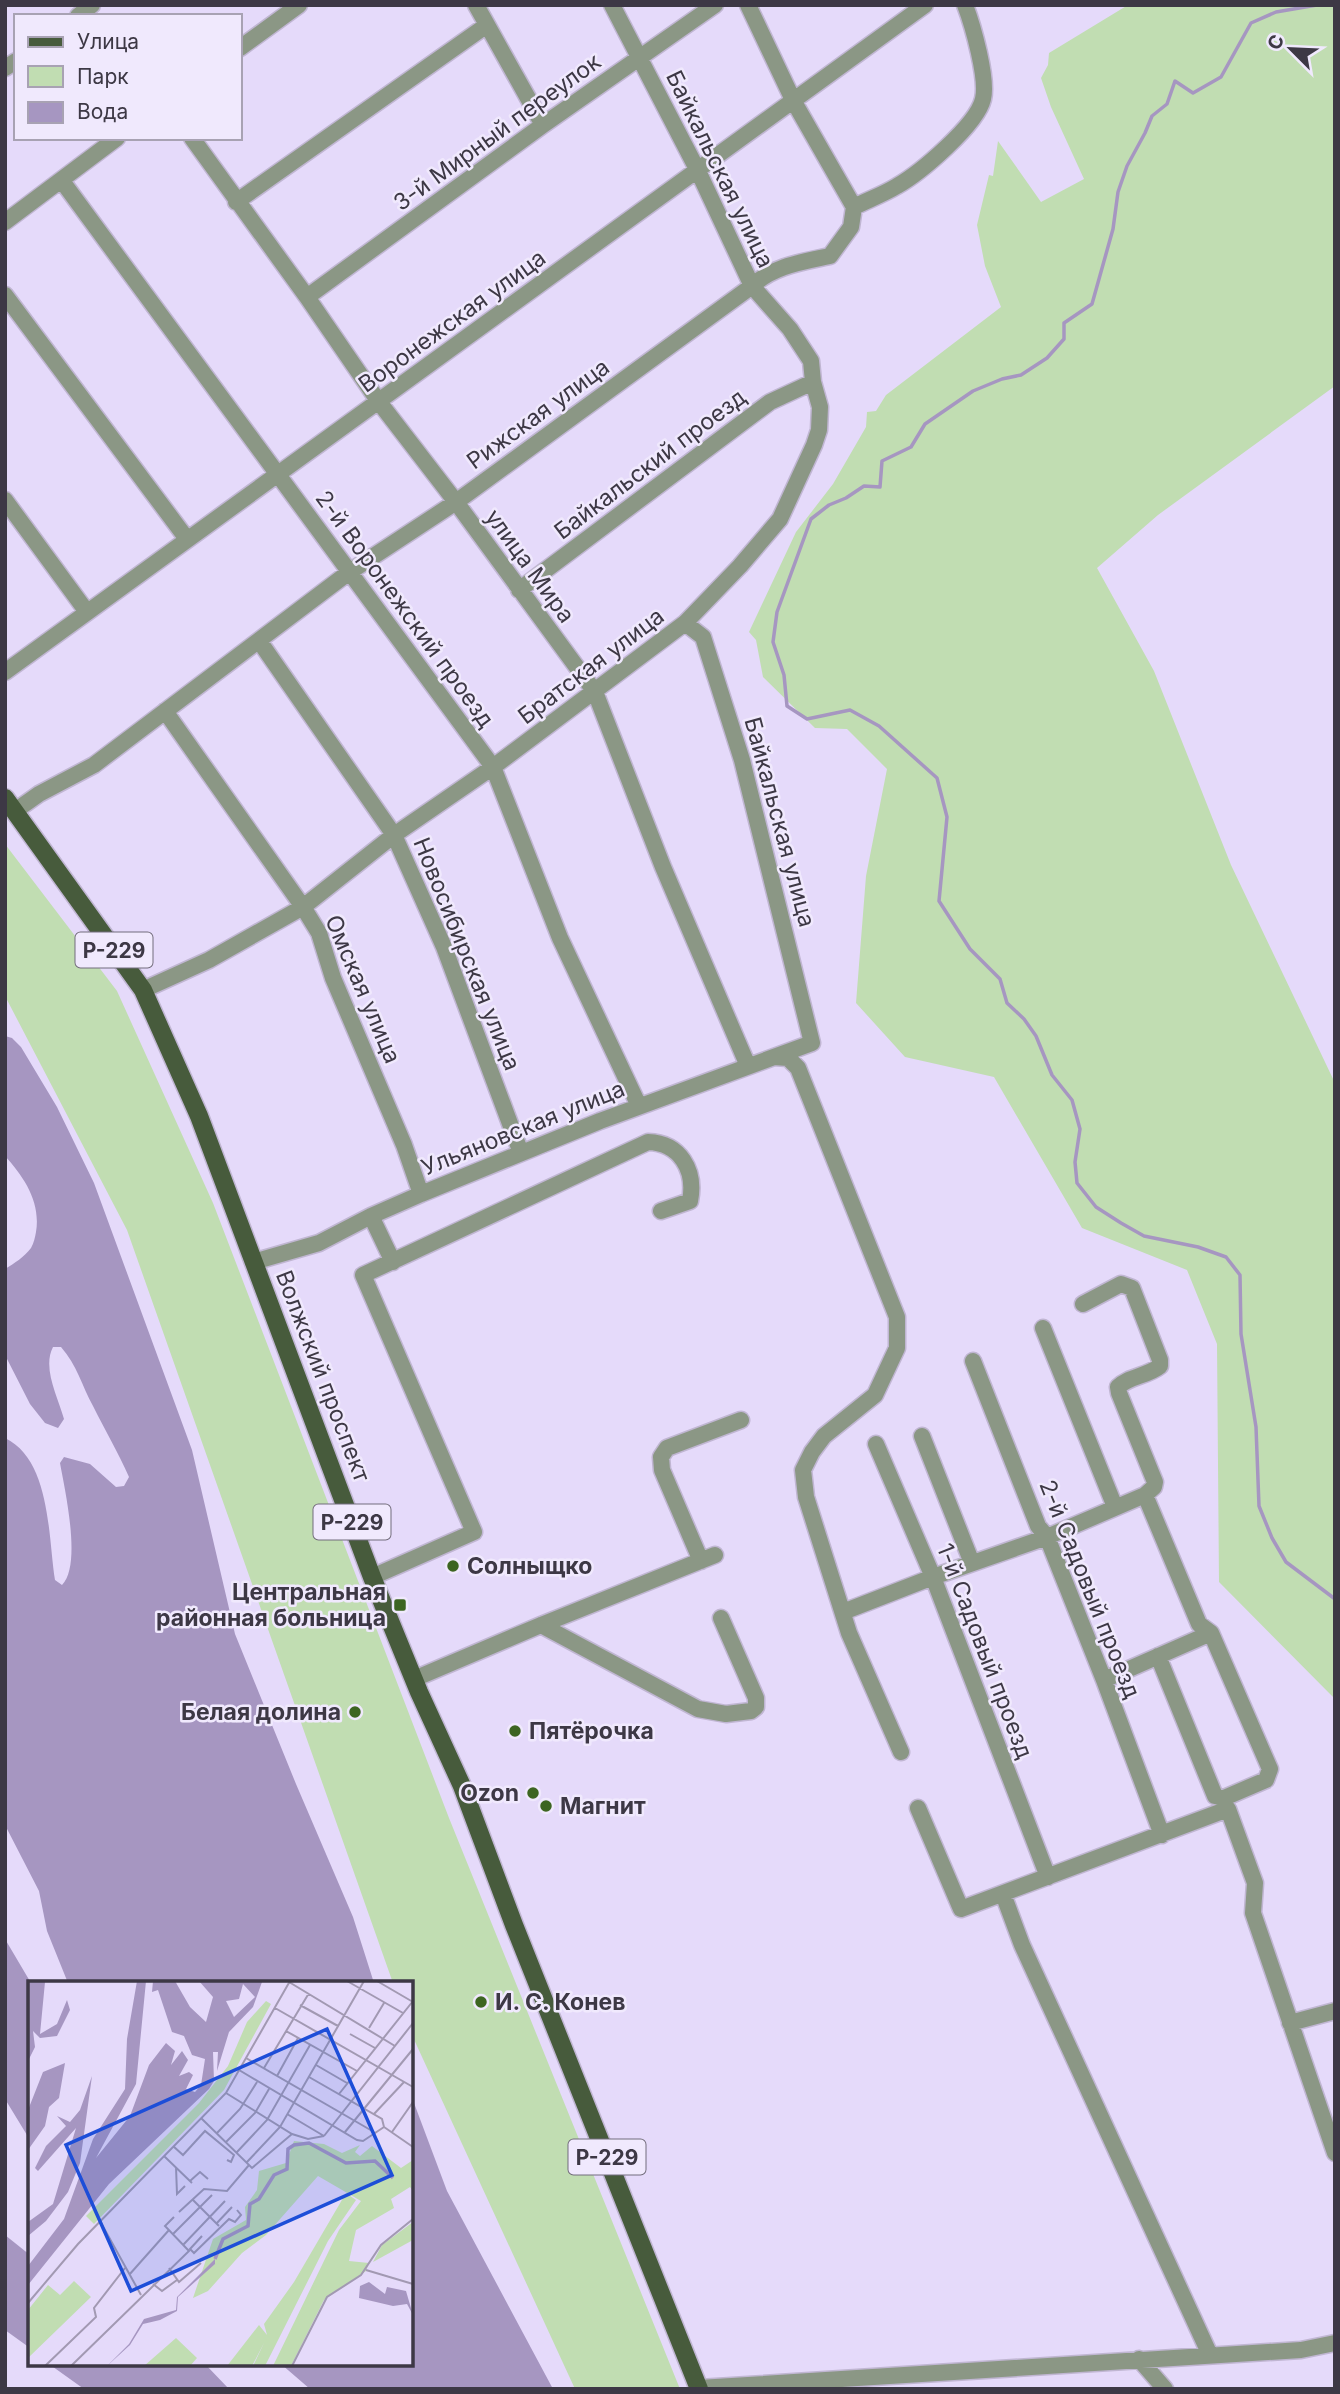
<svg xmlns="http://www.w3.org/2000/svg" width="1340" height="2394" font-family="Inter,sans-serif">
  <rect width="100%" height="100%" fill="#e5dafa"/>
  <!-- green -->
  <path fill="#c1ddb2" d="M1128,5H1335V386L1158,515L1097,568L1154,671L1231,865L1335,1083V1699L1219,1582L1217,1344L1187,1270L1082,1228L994,1077L905,1057L856,1003L866,876L887,769L847,729L815,728L763,677L756,640L749,632L796,532L833,484L866,427L867,412L876,411L886,395L1001,307L985,266L977,225L989,175L993,176L998,141L1041,202L1084,179L1051,107L1041,78L1048,65L1049,53Z
    M5,844L117,991L213,1203L449,1818L680,2389H575L411,2033V1983H393L127,1230L5,996Z"/>
  <!-- water -->
  <path fill="#a696c1" d="M5,1036L12,1038L21,1047L57,1107L94,1183L192,1450L235,1634L296,1784L353,1917L374,1983H68L47,1931L39,1891L5,1825V1438C51,1460 48,1537 55,1580L62,1585C82,1565 65,1491 60,1463L64,1457L90,1464L116,1487L124,1486L129,1477C118,1452 105,1430 93,1406C82,1386 77,1365 61,1347H53C42,1368 58,1397 64,1419L58,1428L45,1423L30,1404L5,1355V1269C15,1263 24,1257 31,1248C34,1243 35,1237 36,1232C41,1202 24,1177 5,1156Z
    M5,1939L31,1983L30,2140L5,2099Z
    M411,2095L447,2191L553,2389H310L281,2364H411Z
    M5,2235L30,2255V2348L5,2330Z
    M49,2364H205L229,2389H84Z"/>
  <g fill="none" stroke-linecap="round" stroke-linejoin="round">
    <!-- stream -->
    <path stroke="#a696c1" stroke-width="3.5" d="M1317,5L1276,12L1251,23L1221,77L1193,93L1175,81L1167,104L1152,116L1145,133L1127,166L1118,192L1113,229L1092,304L1064,323V339L1047,358L1021,375L1002,379L973,391L925,424L911,447L882,461L880,487L864,486L846,498L829,505L811,519L777,612L773,642L784,675L787,706L807,719L850,710L879,726L937,778L947,817L939,901L970,949L1000,979L1007,1003L1024,1019L1036,1036L1052,1075L1072,1100L1080,1129L1075,1162L1077,1183L1096,1207L1121,1223L1144,1236L1198,1247L1226,1257L1240,1275L1241,1334L1256,1427L1259,1506L1272,1538L1286,1562L1335,1599"/>
    <defs>
      <path id="minor" d="M476,5L543,125
        M748,5L794,102L854,207
        M78,16L92,5
        M240,48L299,5
        M5,68L16,61
        M192,138L307,297L379,402L456,502L595,692L663,867L748,1066
        M62,181L493,767L560,938L639,1106
        M236,202L487,25
        M5,222L117,138
        M5,295L187,539
        M307,297L543,125L715,5
        M5,500L87,612
        M519,590L770,402L813,382
        M260,642L394,835L444,947L521,1153
        M5,672L925,5
        M165,711L303,907L319,933L333,978L404,1145L421,1194
        M15,811L39,794L94,765L348,573L456,502L752,286C773,266 802,262 830,256L851,227L854,207C868,200 884,194 897,186C920,173 977,125 983,99C988,79 973,26 965,5
        M143,990L209,960L303,907L394,835L493,767L685,623L740,566L780,519L814,445L819,430L820,407L813,382L811,361L790,329L752,286L698,171L612,5
        M774,1057L788,1058L798,1068L897,1317V1348L875,1395L824,1436L812,1452L803,1470L806,1497L849,1633L901,1752
        M371,1216L393,1262
        M253,1262L319,1243L371,1216L421,1194L600,1121L812,1043L742,760L703,637L685,623
        M1043,1328L1115,1507
        M973,1361L1038,1526L1047,1537L1104,1680L1162,1835
        M922,1436L972,1563
        M876,1444L933,1577L1048,1877
        M1145,1495L1199,1624L1211,1633L1270,1769L1266,1780L1224,1798L1215,1796L1158,1656
        M701,1561L662,1470L661,1457L667,1448L741,1420
        M372,1577L474,1532L363,1275L648,1142C680,1143 696,1170 690,1201L661,1211
        M843,1612L933,1577L1047,1537L1145,1495L1154,1487L1155,1482L1119,1393L1118,1387C1129,1376 1148,1376 1160,1366V1360L1132,1288L1121,1284L1083,1304
        M541,1625L698,1709L726,1714L751,1711L756,1707V1698L721,1618
        M414,1679L541,1625L715,1555
        M1104,1680L1211,1633
        M918,1808L961,1909L1228,1809L1255,1883L1253,1913L1335,2153
        M1003,1894L1022,1945L1210,2355
        M1290,2023L1335,2011
        M1139,2359L1165,2389
        M699,2388L1301,2350L1335,2343"/>
      <path id="major" d="M5,798L143,990L199,1116L372,1577L419,1692L462,1786L514,1925L699,2389"/>
    </defs>
    <!-- minor casing -->
    <use href="#minor" stroke="#c0b6d2" stroke-width="19"/>
    <!-- major casing -->
    <use href="#major" stroke="#c0b6d2" stroke-width="21"/>
    <!-- minor -->
    <use href="#minor" stroke="#8b9785" stroke-width="16"/>
    <!-- major -->
    <use href="#major" stroke="#475b3c" stroke-width="18"/>
  </g>
  <!-- markers -->
  <g fill="#3d6521" stroke="#f0e9fd" stroke-width="2.5">
    <circle cx="453" cy="1566" r="7"/>
    <rect x="393" y="1598" width="14" height="14" rx="3.5"/>
    <circle cx="355" cy="1712" r="7"/>
    <circle cx="515" cy="1731" r="7"/>
    <circle cx="533" cy="1793" r="7"/>
    <circle cx="546" cy="1806" r="7"/>
    <circle cx="481" cy="2002" r="7"/>
  </g>
  <g text-anchor="middle" dominant-baseline="central" stroke-width="5" stroke-linejoin="round" paint-order="stroke">
    <!-- shield labels -->
    <g fill="#f0e9fd" stroke="#736d7c" stroke-width="2">
      <rect x="75.5" y="932.5" width="77" height="35" rx="5"/>
      <rect x="313.5" y="1504.5" width="77" height="35" rx="5"/>
      <rect x="568.5" y="2139.5" width="77" height="35" rx="5"/>
    </g>
    <g font-size="21" font-weight="bold" fill="#3d3845">
      <text x="114" y="950">Р-229</text>
      <text x="352" y="1522">Р-229</text>
      <text x="607" y="2157">Р-229</text>
    </g>
    <!-- street labels -->
    <g font-size="23" fill="#3d3845" stroke="#f0e9fd">
      <text transform="translate(497 132) rotate(-36)">3-й Мирный переулок</text>
      <text transform="translate(720 169) rotate(64)">Байкальская улица</text>
      <text transform="translate(452 321) rotate(-36)">Воронежская улица</text>
      <text transform="translate(538 414) rotate(-36)">Рижская улица</text>
      <text transform="translate(650 464) rotate(-37)">Байкальский проезд</text>
      <text transform="translate(530 566) rotate(54)">улица Мира</text>
      <text transform="translate(405 609) rotate(54)">2-й Воронежский проезд</text>
      <text transform="translate(591 666) rotate(-37)">Братская улица</text>
      <text transform="translate(780 822) rotate(75)">Байкальская улица</text>
      <text transform="translate(467 954) rotate(68)">Новосибирская улица</text>
      <text transform="translate(363 989) rotate(67)">Омская улица</text>
      <text transform="translate(523 1128) rotate(-22)">Ульяновская улица</text>
      <text transform="translate(323 1376) rotate(69)">Волжский проспект</text>
      <text transform="translate(1090 1589) rotate(68)">2-й Садовый проезд</text>
      <text transform="translate(985 1651) rotate(69)">1-й Садовый проезд</text>
    </g>
    <!-- poi labels -->
    <g font-size="23" font-weight="bold" fill="#3d3845" stroke="#f0e9fd" text-anchor="start">
      <text x="467" y="1566">Солныщко</text>
      <text x="386" y="1592" text-anchor="end">Центральная<tspan x="386" dy="26">районная больница</tspan></text>
      <text x="341" y="1712" text-anchor="end">Белая долина</text>
      <text x="529" y="1731">Пятёрочка</text>
      <text x="519" y="1793" text-anchor="end">Ozon</text>
      <text x="560" y="1806">Магнит</text>
      <text x="495" y="2002">И. С. Конев</text>
    </g>
  </g>
  <!-- overview -->
  <g transform="translate(28 1981)">
    <rect width="385" height="385" fill="#e5dafa"/>
    <path d="M238,20L243,23L196,109L66,243L58,235L171,122L200,85L219,41ZM266,160L296,163L314,172L332,164L327,171L332,175L344,165L373,187L385,179V210L382,206L363,218L366,227L328,249L321,280L341,282L338,290L296,319L263,385H245L311,249L333,220L290,195L238,254L214,272L180,310L165,317L185,258L218,239L217,226L229,209L231,190L258,182ZM318,212L328,219L300,260L237,385H225L236,362L224,385H199L231,344L239,354L236,343L266,301ZM385,241V259L345,281L354,264ZM46,300L63,316L0,377V329L20,304L32,314ZM148,357L169,377L162,385H116Z" fill="#c1ddb2"/>
    <path d="M0,0L17,1L12,53L29,43L39,19L42,29L29,55L12,57L5,50L7,66L0,80ZM109,0H118L108,103L68,177L102,135L121,84L138,62L147,70L143,84L154,70L160,79L151,95L161,91L165,94L158,108L167,111L173,104L177,78L164,74L156,55L144,51L130,9L124,11L125,0H147L162,26L178,41L185,16L171,0L234,1L225,26L201,51L189,90L190,71H185L186,100L181,108L81,203L0,304V285L36,238L65,158L97,108L99,58ZM215,3L227,16L206,36L198,20L211,18ZM37,82L31,117L21,126L17,145L0,169V129L15,91ZM64,95L52,182L40,211L18,240L0,255V241L25,223L48,147L10,190L7,187L18,165L38,145L29,135L42,141L52,129ZM187,278V283L150,316L149,330L132,339L115,343L102,364L79,385L101,363L116,338L148,329L149,316ZM341,301L357,313L359,306L378,310L385,334L379,323L365,325L331,317L332,305Z" fill="#a696c1" fill-rule="evenodd"/>
    <path fill="none" stroke="#a696c1" stroke-width="3.5" d="M187,278L195,258L220,245L222,223L231,218L246,194L259,188L260,168L266,164L281,162L318,182L347,180L365,197"/>
    <path fill="none" stroke="#a299b2" stroke-width="2" d="M319,0L375,32M349,0L385,21M261,1L367,65M272,24L310,45M247,27L385,106M341,47L356,22M258,50L329,90M322,53L347,67M218,77L346,151M288,84L319,102M236,87L281,12M211,89L329,159L335,160L356,146M249,95L270,57M281,96L354,138L356,146L385,166M198,112L264,153L280,158L296,155M311,113L385,20M259,133L296,155M346,133L376,101M173,137L224,187L264,153M317,151L385,68M364,151L385,121M189,152L212,128L229,101M296,155L385,42M198,161L227,132L241,108M145,165L155,174L177,150L206,174L203,181L199,179M209,171L239,139L282,64M136,175L164,202M219,181L252,146L336,0M148,186L149,213L157,205M162,200L172,191L180,198M164,218L191,245M151,231L176,208L199,210L221,184M72,240L113,314M188,243L204,226M145,253L184,214M174,255L162,268L166,272L201,238L207,241L213,234L209,229M155,264L197,220M141,287L151,301L173,282M338,289L385,303M101,294L141,249M125,303L134,310L149,299M0,322L50,263L198,112L262,0M17,385L68,336L66,327L97,287M43,385L161,270L137,245L146,236M264,385L299,316L333,294L353,264L385,238"/>
    <path fill="#1d4ed8" fill-opacity="0.15" stroke="#1d4ed8" stroke-width="3.5" d="M299,48L364,194L103,310L38,164Z"/>
    <rect width="385" height="385" fill="none" stroke="#3d3845" stroke-width="3.5"/>
  </g>
  <!-- border -->
  <rect width="1340" height="2394" fill="none" stroke="#3d3845" stroke-width="14"/>
  <!-- legend -->
  <rect x="14" y="14" width="228" height="126" fill="#f0e9fd" stroke="#a8a2b3" stroke-width="2"/>
  <rect x="28" y="37" width="35" height="10" fill="#475b3c" stroke="#a8a2b3" stroke-width="2"/>
  <text x="77" y="49" font-size="21" fill="#3d3845">Улица</text>
  <rect x="28" y="66" width="35" height="21" fill="#c1ddb2" stroke="#a8a2b3" stroke-width="2"/>
  <text x="77" y="84" font-size="21" fill="#3d3845">Парк</text>
  <rect x="28" y="102" width="35" height="21" fill="#a696c1" stroke="#a8a2b3" stroke-width="2"/>
  <text x="77" y="119" font-size="21" fill="#3d3845">Вода</text>
  <!-- north arrow -->
  <g transform="translate(1291 49) rotate(294)" stroke="#f0e9fd" stroke-width="5" paint-order="stroke">
  <path d="M0-5L12 26L0 18L-12 26Z" fill="#3d3845"/>
  <text y="-10" font-size="19" font-weight="bold" text-anchor="middle" fill="#3d3845">С</text>
  </g>
</svg>
